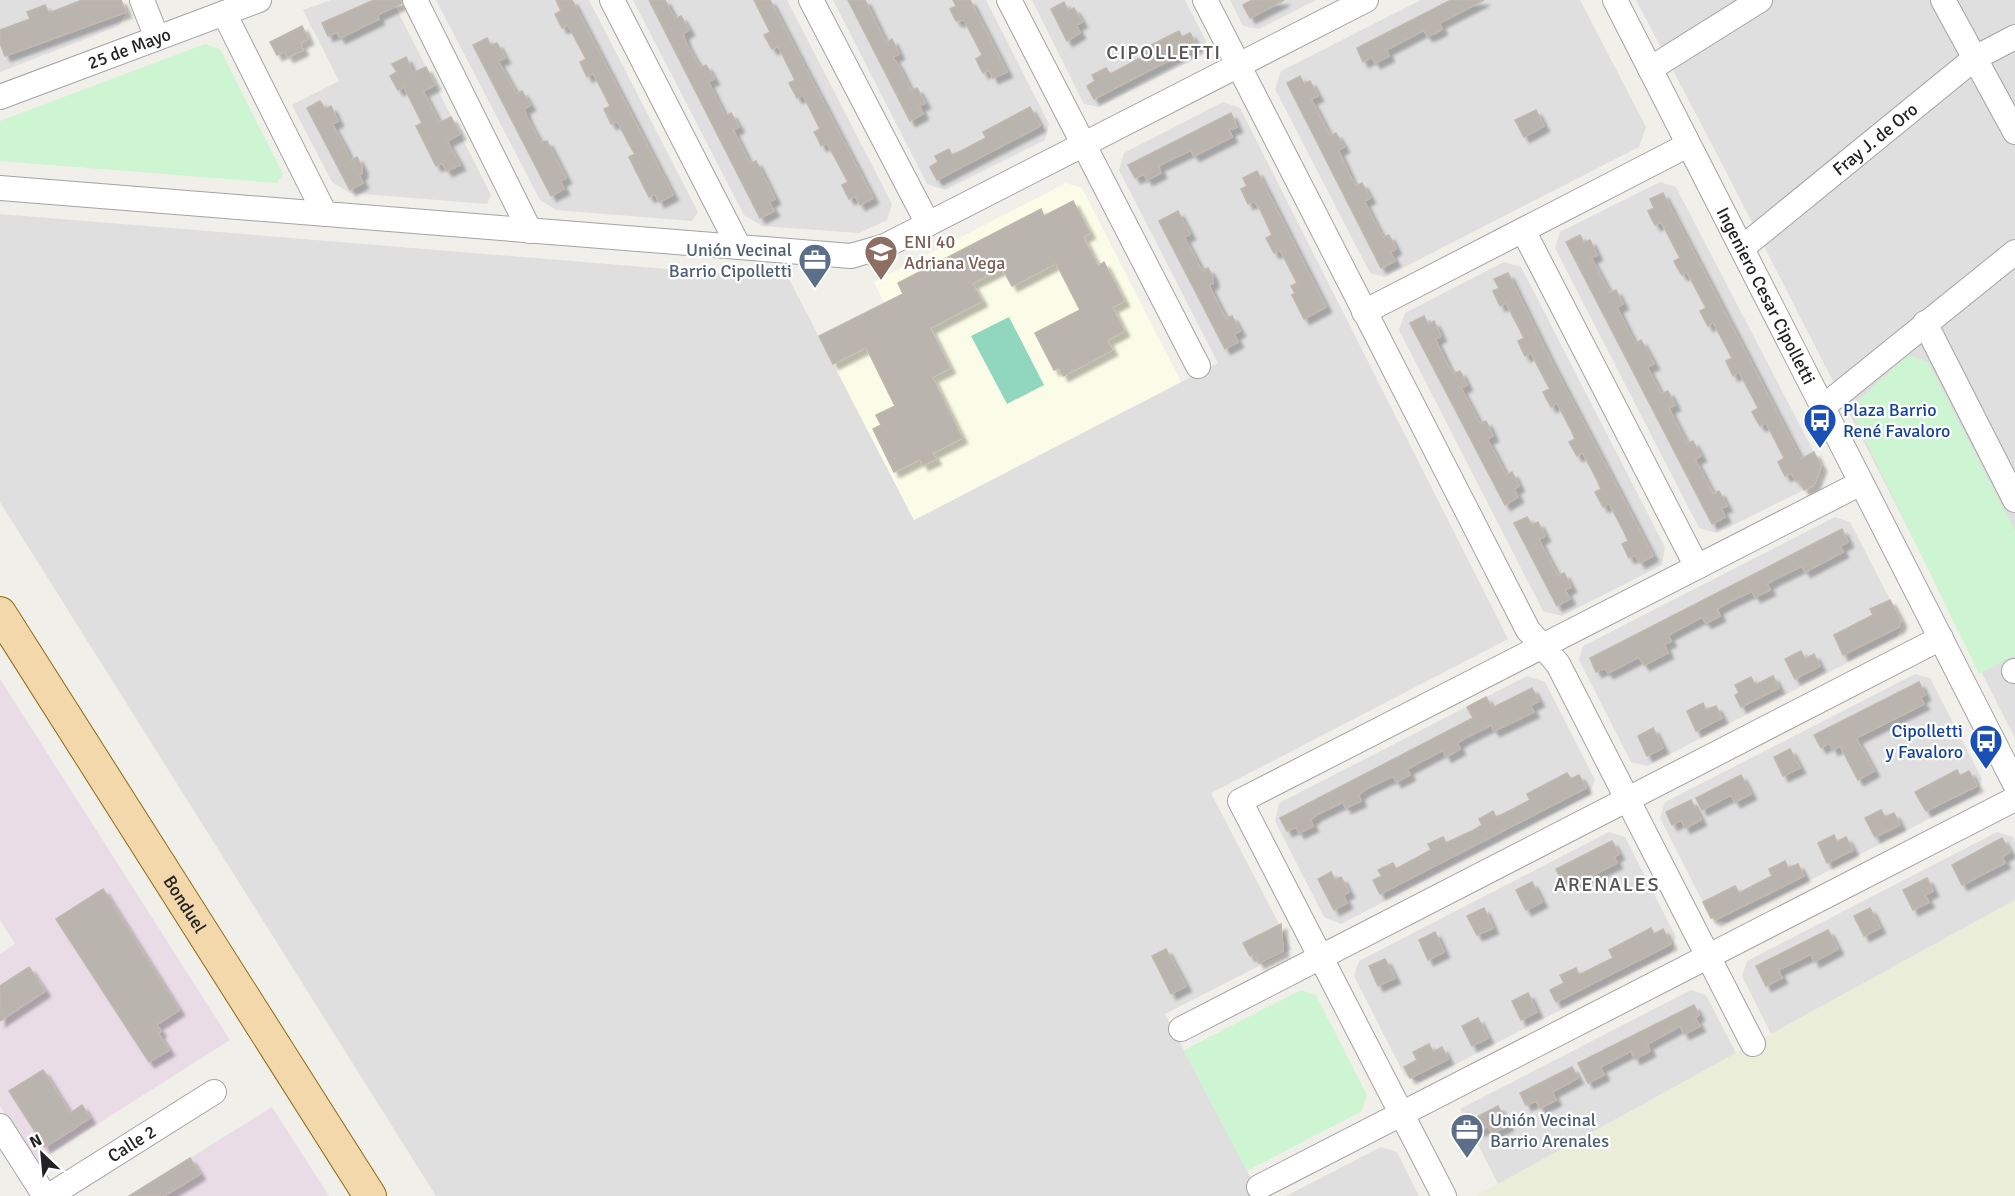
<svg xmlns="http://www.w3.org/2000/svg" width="2015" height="1196" font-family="Signika,sans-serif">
  <defs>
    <filter id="shadow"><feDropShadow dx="5.5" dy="5.5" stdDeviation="1.5" flood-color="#0004"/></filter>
  </defs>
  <rect width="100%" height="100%" fill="#f1efe9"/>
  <!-- residential -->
  <path fill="#dfdfdf" d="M0,0H121L126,13L119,26L0,72Z
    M331,0H392L491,195L487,204L350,193L332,182L292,105L339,81L303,10Z
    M436,0H589L698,212L692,221L556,210L540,200Z
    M633,0H787L892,204L887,220L859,233L762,226L744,215Z
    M833,0H986L1049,124L1045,140L945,190L927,184Z
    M1032,0H1185L1206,41L1203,55L1099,107L1084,104Z
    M1230,0H1316L1259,29L1243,26Z
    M1421,0H1580L1646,127L1639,147L1385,277L1370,273L1275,89L1281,71Z
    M1636,0H2015V738L1719,158Z
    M1223,102L1240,108L1508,639L1211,793L1292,949L1165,1014L1260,1196H436L0,502V214L789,279L914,520L1218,363L1119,170L1124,153Z
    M1660,182L1676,187L1821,466L1814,485L1717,533L1699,528L1555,248L1560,232Z
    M1504,262L1521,267L1665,547L1662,565L1562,616L1543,611L1399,330L1405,313Z
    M1835,517L1850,522L1902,623L1897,637L1647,766L1631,762L1579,660L1583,646Z
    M1915,674L1930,678L1982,779L1977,794L1727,923L1711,918L1660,818L1665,802Z
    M1527,676L1545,682L1595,780L1589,795L1341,924L1324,917L1275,821L1279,803Z
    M1609,832L1625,837L1676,937L1671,953L1421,1082L1405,1076L1354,976L1359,961Z
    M1997,832L2013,837L2015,842V900L1771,1034L1742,976L1747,961Z
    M1691,990L1706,995L1736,1053L1498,1184L1460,1109Z
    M1381,1147L1397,1152L1419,1196H1286Z"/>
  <!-- industrial -->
  <path fill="#e9dce6" d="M0,679L230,1040L36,1163L0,1106V954L15,944L0,920Z
    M272,1107L329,1196H129Z"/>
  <!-- education -->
  <path fill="#fbfce7" d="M1066,183L1082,188L1181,382L914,520L819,336L884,303L874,282Z"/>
  <!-- farmland -->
  <path fill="#eaedd7" d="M2015,900V1196H1476L1498,1184Z"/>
  <!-- park -->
  <path fill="#cdf5d2" d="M205,44L220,49L283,174L277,183L0,161V121Z
    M1908,355L1928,362L2015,531V655L1979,674L1850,408Z
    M1301,990L1316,995L1367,1095L1362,1111L1247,1171L1184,1050Z"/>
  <!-- pitch -->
  <path fill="#91d7bf" d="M1009,317L1044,385L1007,404L971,336Z"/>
  <!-- building -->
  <path fill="#bab4af" stroke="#c1b7ad" stroke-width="1.5" filter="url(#shadow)" d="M82,0H121L126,12L5,56L0,43V30L30,19L27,12L45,5L49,13Z
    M374,0H401L402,3L377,15L379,19L340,38L337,32L328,36L322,23Z
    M556,0H572L673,195L659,202L655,194L649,197L629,157L635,154L630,146L617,121L611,124L604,109L610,106L606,98L593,73L587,77L580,62L586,59L568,25L562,28L555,14L561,11Z
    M649,0H665L675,19L681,16L689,30L683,34L686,43L700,68L706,65L714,79L708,82L725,116L731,113L739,127L733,130L750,164L756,161L775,199L769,202L774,211L760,218Z
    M754,0H770L873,198L860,205L855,196L849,199L842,185L848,182L827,143L821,146L818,139L814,132L820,129L803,95L797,98L789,83L795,80L778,46L772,49L764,35L770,32Z
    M848,0H865L886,43L892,39L899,54L893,57L898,65L911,91L917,88L925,103L919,106L923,114L910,121Z
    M953,0H970L1007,72L993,78L989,70L983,73L976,59L982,55L978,47L964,20L956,21L950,9L956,6Z
    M1252,0H1284L1250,18L1243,5Z
    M1451,0H1484L1439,23L1442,29L1435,33L1427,36L1424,30L1386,50L1389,56L1375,63L1372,57L1363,62L1357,48Z
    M1064,2L1068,11L1074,8L1082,22L1076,25L1080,33L1067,41L1051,9Z
    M302,26L308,39L300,43L303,50L288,57L285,51L277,55L270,42Z
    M1179,31L1182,37L1190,33L1197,46L1094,99L1087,86L1095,81L1092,75L1106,68L1110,74L1118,70L1142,57L1139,51Z
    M487,38L491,46L497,43L505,58L498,61L512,86L516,94L522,91L530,105L524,109L527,118L540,142L547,141L566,178L560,181L564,189L551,196L473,45Z
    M406,57L413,73L426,67L435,85L423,91L439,123L451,117L460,134L447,141L460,165L447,171L442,163L436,166L416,126L422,123L404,87L398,90L390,76L397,72L392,64Z
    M1300,76L1304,84L1310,81L1318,96L1311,99L1330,136L1336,133L1344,147L1338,150L1351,178L1356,186L1362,183L1370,198L1364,201L1374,221L1383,238L1389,235L1396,249L1390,252L1395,261L1381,268L1287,83Z
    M320,101L325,109L331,106L338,121L332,124L343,144L351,161L357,157L362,167V173L359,175L363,183L350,190L307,108Z
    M1030,107L1040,126L937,180L930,167L938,162L935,156L949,149L952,155L961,151L986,138L983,132Z
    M1536,110L1544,126L1524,137L1515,120Z
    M1231,113L1237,127L1229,130L1232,137L1194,156L1191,150L1170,160L1158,166L1161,173L1147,180L1144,174L1135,178L1128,165Z
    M1257,171L1326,307L1304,319L1292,295L1295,293L1291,286L1297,283L1280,250L1274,253L1266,238L1272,235L1260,209L1254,201L1248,204L1241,189L1247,186L1243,178Z
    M1663,193L1801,459L1814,452L1821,466L1814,485L1804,490L1799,480L1796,481L1791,473L1785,476L1778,462L1784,458L1780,450L1766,423L1760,426L1752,412L1758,408L1754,400L1739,372L1733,376L1726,361L1732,358L1713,322L1708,326L1700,311L1706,308L1687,272L1682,275L1677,267L1674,261L1680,258L1666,231L1661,222L1655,225L1648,211L1654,208L1650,199Z
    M1073,201L1090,233L1083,237L1098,266L1104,262L1124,301L1112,307L1124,331L1107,340L1112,350L1063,376L1059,368L1054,370L1035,333L1080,310L1056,263L1012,286L1002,268L972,283L982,301L930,328L950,368L932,377L962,438L932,453L936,459L923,465L920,459L894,472L873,429L881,425L876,415L895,406L866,347L833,364L819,336L903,294L898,283L1041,209L1044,216Z
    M1178,211L1190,234L1184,237L1202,271L1208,268L1213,277V283L1209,285L1213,294L1226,319L1232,316L1240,331L1234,334L1238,342L1225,349L1159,221Z
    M1580,235L1584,243L1590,240L1597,255L1591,258L1610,293L1616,290L1623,304L1617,307L1621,316L1635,344L1641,340L1654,364L1647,367L1661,394L1668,391L1675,405L1669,408L1673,417L1687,444L1693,441L1701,456L1695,459L1713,494L1719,491L1727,506L1721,508L1725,517L1712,524L1566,242Z
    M1508,273L1548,355L1653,556L1640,563L1635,555L1629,558L1622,544L1628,541L1624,532L1609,503L1603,507L1595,492L1601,489L1597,480L1583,453L1577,456L1569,442L1575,439L1571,430L1557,403L1551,407L1543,392L1550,389L1545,380L1531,353L1525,356L1521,348L1518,341L1524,338L1506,303L1500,306L1493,291L1499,288L1494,279Z
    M1424,316L1428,325L1434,321L1441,336L1435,339L1448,366L1453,374L1460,371L1467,385L1461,388L1480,424L1486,421L1493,436L1487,439L1506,475L1512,472L1519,486L1514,489L1518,497L1505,505L1410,323Z
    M1527,517L1532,525L1538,522L1545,536L1539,539L1543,548L1558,576L1564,573L1571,587L1565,590L1570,599L1557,606L1514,523Z
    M1842,529L1848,542L1840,546L1843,552L1805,572L1802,566L1775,579L1767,584L1770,590L1755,597L1752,591L1725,604L1717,609L1720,616L1706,623L1702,617L1668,635L1671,641L1664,644L1668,653L1644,665L1639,657L1608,673L1605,668L1596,672L1590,658Z
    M1890,600L1901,621L1899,627L1843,655L1834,635L1873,615L1870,609Z
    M1801,651L1805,659L1814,654L1820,666L1795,679L1785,659Z
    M1773,676L1779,688L1741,707L1735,695L1739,693L1735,685L1751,677L1755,685Z
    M1919,682L1925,695L1920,698L1924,704L1856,738L1874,771L1858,780L1840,746L1833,750L1829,743L1821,748L1814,735Z
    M1532,688L1539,701L1530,706L1534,712L1494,731L1491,725L1465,738L1457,743L1460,749L1446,757L1443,750L1407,769L1410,775L1396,782L1393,776L1366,789L1358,795L1361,801L1346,808L1343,802L1318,814L1310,820L1313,826L1299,833L1296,827L1287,831L1280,818L1473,718L1467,707L1486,697L1492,708Z
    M1703,703L1706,710L1716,706L1722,718L1696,731L1687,711Z
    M1653,728L1663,748L1647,756L1638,736Z
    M1790,749L1800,768L1783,776L1774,757Z
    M1957,770L1960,776L1969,771L1977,786L1926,811L1915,792Z
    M1567,773L1571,779L1579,775L1586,788L1380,894L1373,880L1382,876L1378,870L1393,863L1396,869L1431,850L1428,844L1443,837L1446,843L1474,830L1482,825L1479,819L1493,811L1496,817L1505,813L1530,800L1527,794Z
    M1741,775L1751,794L1735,802L1731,795L1702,810L1696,798Z
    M1691,800L1701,820L1685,828L1681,820L1672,825L1666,812Z
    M1881,810L1885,817L1894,813L1900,825L1875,837L1865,818Z
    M1834,835L1837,842L1846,837L1853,850L1827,863L1818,843Z
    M2002,838L2010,852L2002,857L2005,863L1962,885L1952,865Z
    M1612,841L1619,854L1614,857L1617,863L1575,884L1571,877L1562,881L1556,869Z
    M1785,861L1788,868L1798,864L1804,876L1721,917L1715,920L1714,917L1711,918L1703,902L1735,886L1739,893L1772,876L1769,869Z
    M1331,872L1335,880L1341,877L1349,892L1343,895L1347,903L1334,910L1318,879Z
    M1927,878L1933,891L1925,895L1929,902L1913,910L1903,890Z
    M1532,882L1542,902L1526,910L1516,890Z
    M103,889L179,1010L156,1025L161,1031L158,1033L169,1050L149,1062L56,919Z
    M1484,908L1493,928L1477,935L1467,916Z
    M1870,908L1880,928L1864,936L1854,916Z
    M1281,924L1283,951L1259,963L1254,954L1250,956L1243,943Z
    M1651,928L1654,934L1663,929L1671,944L1556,1002L1550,990L1564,983L1560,975L1576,968L1579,975L1613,958L1609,950Z
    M1828,930L1838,949L1814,962L1811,954L1778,970L1782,978L1766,986L1756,966Z
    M1435,932L1444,952L1428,960L1419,940Z
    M1166,949L1186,986L1171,994L1152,956Z
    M1385,959L1395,978L1378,986L1369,966Z
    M29,967L45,991L0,1021V986Z
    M1528,993L1537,1012L1521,1020L1512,1001Z
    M1694,1005L1699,1015L1695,1018L1700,1026L1684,1034L1680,1026L1647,1044L1650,1051L1635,1059L1631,1051L1600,1067L1604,1075L1588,1083L1578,1063Z
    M1478,1018L1488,1038L1472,1046L1462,1026Z
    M1429,1044L1433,1052L1442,1047L1448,1059L1410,1078L1404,1067L1417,1060L1413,1052Z
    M1572,1067L1578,1078L1552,1092L1556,1100L1540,1108L1536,1101L1526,1105L1520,1093Z
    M43,1070L70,1113L82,1105L90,1118L45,1147L9,1091Z
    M1498,1106L1508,1125L1492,1134L1488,1126L1479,1131L1473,1119Z
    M190,1158L200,1174L164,1196H129Z"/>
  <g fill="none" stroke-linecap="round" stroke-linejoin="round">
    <defs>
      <g id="minor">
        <path d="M142,0L157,38"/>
        <path d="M415,0L530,231"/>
        <path d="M612,0L739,247"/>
        <path d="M811,0L928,224"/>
        <path d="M1009,0L1198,366"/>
        <path d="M1205,0L1528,630L1558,664L1753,1044"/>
        <path id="s1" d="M1615,0L2015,784"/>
        <path d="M1943,0L2015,132"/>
        <path d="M224,13L325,214"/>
        <path d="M1650,69L1760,0"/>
        <path id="s2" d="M0,97L259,0"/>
        <path d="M0,188L851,256L885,246L1366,0"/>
        <path d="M1523,230L1697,567"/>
        <path id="s3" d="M1742,248L1975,58L2015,37"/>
        <path d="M1364,312L1688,145"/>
        <path d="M1925,323L2015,500"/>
        <path d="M1823,407L2015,252"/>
        <path d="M2014,671H2015"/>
        <path d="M1181,1029L1941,638"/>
        <path d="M0,1126L45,1196"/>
        <path d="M1259,1187L2015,799"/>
        <path id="s4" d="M49,1196L214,1092"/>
        <path d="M1444,1196L1240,801L1861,483"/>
      </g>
      <g id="major">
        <path id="s5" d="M0,613L370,1196"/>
      </g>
    </defs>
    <!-- minor casing -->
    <use href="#minor" stroke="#a3a3a3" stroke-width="26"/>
    <!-- major casing -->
    <use href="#major" stroke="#8e6b11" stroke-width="34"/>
    <!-- minor -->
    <use href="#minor" stroke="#fff" stroke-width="24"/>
    <!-- major -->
    <use href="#major" stroke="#f3d8ac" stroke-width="32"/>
  </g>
  <!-- icons -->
  <defs>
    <symbol id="school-pin" viewBox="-11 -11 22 30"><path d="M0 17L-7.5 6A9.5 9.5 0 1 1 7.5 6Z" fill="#8d6e63" stroke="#fff"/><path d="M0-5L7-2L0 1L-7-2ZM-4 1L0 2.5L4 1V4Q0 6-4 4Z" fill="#fff"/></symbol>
    <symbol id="office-pin" viewBox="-11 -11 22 30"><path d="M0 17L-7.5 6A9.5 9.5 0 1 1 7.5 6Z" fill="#5c6f8a" stroke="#fff"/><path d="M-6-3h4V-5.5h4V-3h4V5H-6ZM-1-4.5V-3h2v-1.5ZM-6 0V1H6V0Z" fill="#fff"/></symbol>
    <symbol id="bus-pin" viewBox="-11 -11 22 30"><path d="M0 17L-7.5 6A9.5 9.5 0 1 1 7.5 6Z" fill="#1a4fb4" stroke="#fff"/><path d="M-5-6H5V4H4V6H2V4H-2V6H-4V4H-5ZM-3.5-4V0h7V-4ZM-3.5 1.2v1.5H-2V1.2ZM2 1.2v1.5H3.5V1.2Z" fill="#fff"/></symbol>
  </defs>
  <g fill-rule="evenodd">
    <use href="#school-pin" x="862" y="233" width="38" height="52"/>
    <use href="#office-pin" x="796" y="241" width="38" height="52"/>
    <use href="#bus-pin" x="1801" y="401" width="38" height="52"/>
    <use href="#bus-pin" x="1967" y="722" width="38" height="52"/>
    <use href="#office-pin" x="1448" y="1111" width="38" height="52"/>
  </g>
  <g text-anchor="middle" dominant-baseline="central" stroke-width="4.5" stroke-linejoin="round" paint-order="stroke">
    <!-- street labels -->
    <g font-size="18" fill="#222" stroke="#fff">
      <text stroke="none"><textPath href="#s2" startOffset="138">25 de Mayo</textPath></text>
      <text stroke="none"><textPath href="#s3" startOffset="172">Fray J. de Oro</textPath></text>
      <text stroke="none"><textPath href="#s1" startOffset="332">Ingeniero Cesar Cipolletti</textPath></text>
      <text stroke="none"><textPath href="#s5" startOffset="345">Bonduel</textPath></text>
      <text stroke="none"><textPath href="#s4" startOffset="98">Calle 2</textPath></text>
    </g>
    <!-- education labels -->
    <g font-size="18" fill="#785e54" stroke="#fff" text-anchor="start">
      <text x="904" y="242">ENI 40<tspan x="904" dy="21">Adriana Vega</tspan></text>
    </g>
    <!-- service labels -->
    <g font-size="18" fill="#4e5e75" stroke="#fff" text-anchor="end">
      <text x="792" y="250">Unión Vecinal<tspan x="792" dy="21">Barrio Cipolletti</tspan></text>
      <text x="1490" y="1120" text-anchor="start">Unión Vecinal<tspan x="1490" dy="21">Barrio Arenales</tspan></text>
    </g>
    <!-- transit labels -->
    <g font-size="18" fill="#164399" stroke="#fff" text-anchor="start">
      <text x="1843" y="410">Plaza Barrio<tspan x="1843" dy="21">René Favaloro</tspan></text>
      <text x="1963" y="731" text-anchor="end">Cipolletti<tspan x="1963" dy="21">y Favaloro</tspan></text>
    </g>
    <!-- neighbourhood labels -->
    <g font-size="20" letter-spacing="1.5" fill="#555" stroke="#fff">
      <text x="1164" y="52">CIPOLLETTI</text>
      <text x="1607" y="884">ARENALES</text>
    </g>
  </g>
  <!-- north arrow -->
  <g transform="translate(42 1154) rotate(334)" stroke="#ffffff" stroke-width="4.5" paint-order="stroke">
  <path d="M0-4.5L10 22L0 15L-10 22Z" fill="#222222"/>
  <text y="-9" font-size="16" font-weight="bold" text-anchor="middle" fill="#222222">N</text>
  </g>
</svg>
